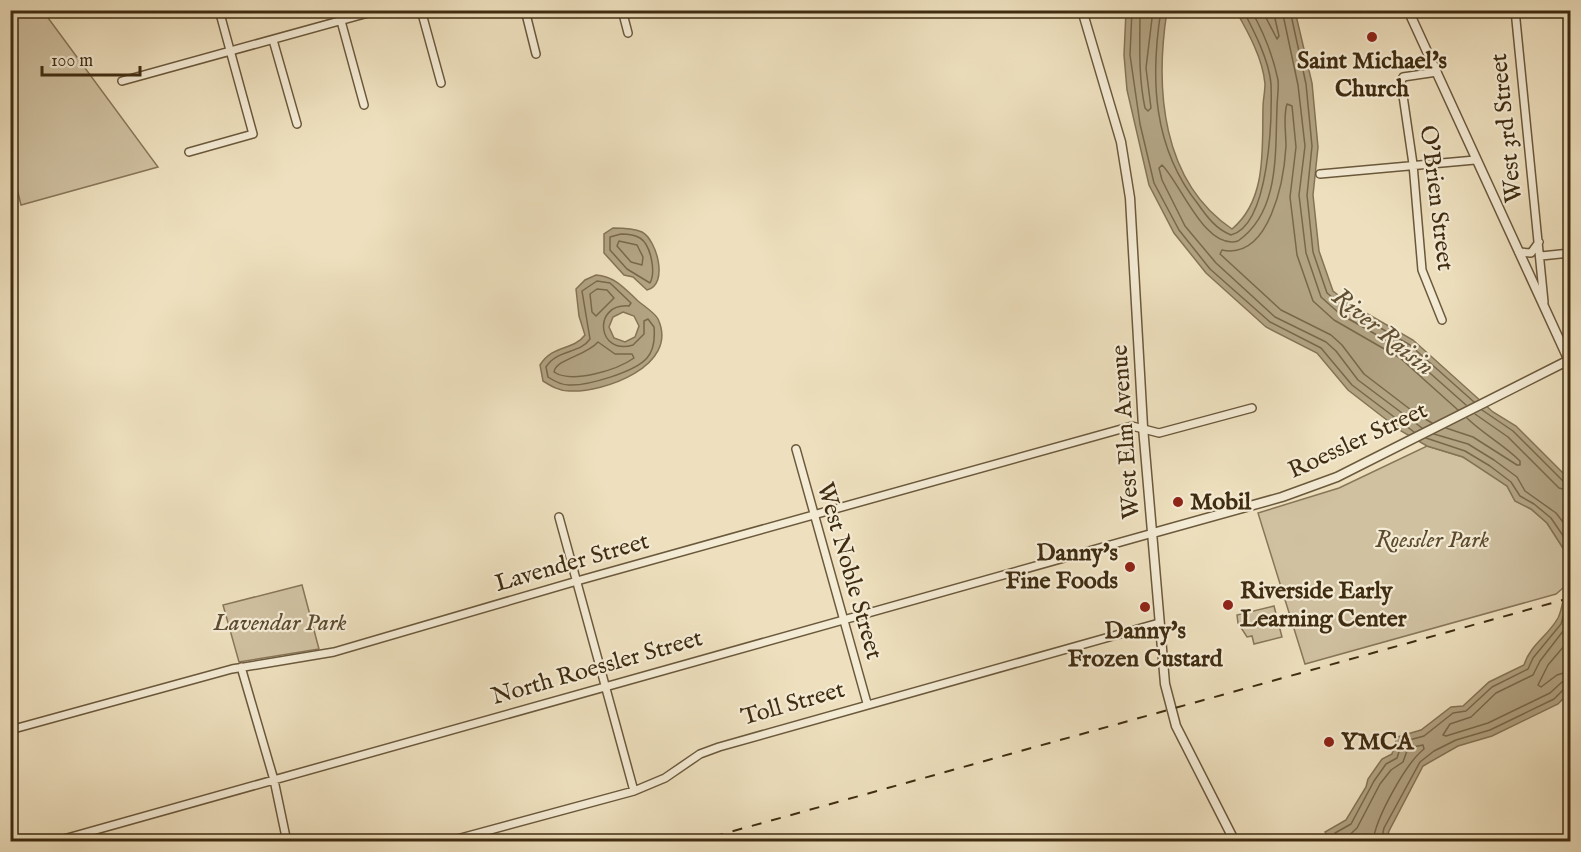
<svg xmlns="http://www.w3.org/2000/svg" width="1581" height="852" font-family="'IM FELL English',serif">
  <rect width="100%" height="100%" fill="#eee0be"/>
  <filter id="stains"><feTurbulence type="fractalNoise" baseFrequency=".00333" numOctaves="4"/><feColorMatrix values="0 0 0 0 .2 0 0 0 0 .09 0 0 0 0 .02 0 0 0 .5 -.17"/></filter>
  <radialGradient id="worn" r=".72"><stop offset=".6" stop-color="#630" stop-opacity="0"/><stop offset="1" stop-color="#630" stop-opacity=".3"/></radialGradient>
  <!-- green -->
  <path fill="#d0c1a1" stroke="#887659" stroke-width="1.5" d="M10,11H43L158,167L21,205L11,164Z
    M1427,446L1463,457L1486,470L1507,486L1515,501L1531,509L1547,523L1570,559V582L1556,594L1305,664L1258,513L1339,488Z
    M302,585L319,649L239,662L223,605Z
    M1274,606L1282,637L1254,644L1252,636L1247,637L1238,623L1237,615Z"/>
  <!-- water -->
  <path fill="#b2a383" stroke="#847355" stroke-width="1.5" fill-rule="evenodd" d="M1126,11H1167C1155,88 1161,181 1232,229C1267,200 1262,149 1263,107C1263,100 1265,92 1265,84C1263,59 1248,32 1236,11H1295L1312,83L1318,147L1313,195L1319,251L1333,291L1347,302L1413,340L1493,412L1516,426L1570,480V559L1547,523L1531,509L1515,501L1507,486L1463,457L1427,446L1401,431L1348,390L1317,353L1266,327L1206,273L1174,233L1149,185L1127,90L1124,55Z
    M613,228C622,228 633,228 642,232C657,240 669,285 647,290L633,277L624,275L604,253V234Z
    M596,275C616,277 624,288 638,301C644,306 655,313 658,319C680,366 603,393 569,391C559,391 551,386 543,381L540,365C553,344 573,351 585,335L579,316L576,289L585,280ZM623,312L634,316L639,326L635,337L625,342L614,338L609,327L613,317Z
    M1570,582V692L1558,704L1492,736L1458,746L1423,766L1389,831L1386,841H1327L1329,838L1325,832L1346,820L1366,787L1368,779L1382,759L1392,754L1397,737L1421,730L1451,707L1463,706L1489,682L1524,665C1530,645 1548,636 1558,618C1564,606 1561,597 1570,582Z"/>
  <g fill="none" stroke-linecap="round" stroke-linejoin="round">
    <!-- shore -->
    <path stroke="#78684a" stroke-width="1.5" d="M1132,10L1130,55L1140,124L1154,183L1179,230L1210,269L1270,322L1321,348L1352,385L1414,432
      M1140,10C1140,44 1138,75 1145,108L1148,111L1151,108L1146,68L1153,10
      M1161,10C1150,79 1153,148 1198,204C1207,217 1216,229 1231,235C1270,225 1272,117 1271,84C1269,60 1254,31 1243,10
      M1251,10C1263,31 1273,56 1278,80C1279,89 1277,99 1277,108C1275,152 1280,212 1238,241C1205,251 1180,182 1162,165L1159,168L1162,180L1185,226L1216,263L1275,317L1326,342L1336,351L1358,380L1422,428
      M1262,10L1277,39L1279,36L1273,10
      M1282,10L1298,85L1305,146L1299,195L1306,253L1321,297L1340,314L1405,351L1466,405
      M1290,10L1306,84L1312,146L1307,195L1313,252L1327,293L1344,307L1410,345L1474,402
      M621,234C627,234 635,235 640,238C651,245 656,272 650,283L627,269L610,250V237Z
      M619,241L637,245L643,257L642,265L631,262L617,246Z
      M597,281L610,283L631,303L629,306C592,303 597,356 633,345L644,334V321L648,319L654,327C655,338 654,350 647,358C635,372 587,386 569,385C561,385 554,381 548,377L546,367C557,349 580,354 590,339L582,291Z
      M597,289L607,290L614,298L596,316L592,312L590,294Z
      M598,342L615,354H632L634,358C617,370 572,384 554,372C556,359 586,356 598,342Z
      M1482,410L1513,431L1564,482L1570,484
      M1475,414L1508,437L1559,488L1570,491
      M1432,423L1415,413L1364,374L1342,345L1331,335L1281,310L1220,254L1222,250C1270,260 1284,180 1286,146C1286,133 1283,116 1287,104L1292,106L1296,147L1290,197L1297,255L1313,301L1334,320L1400,358L1458,410
      M1446,428L1473,437L1517,465H1520V461C1503,444 1483,434 1467,418
      M1434,434L1468,444L1494,460L1517,477L1525,491L1556,513L1570,531
      M1426,438L1465,451L1490,466L1511,482L1520,496L1534,504L1551,518L1570,546
      M1570,622L1540,661L1533,675L1496,693L1471,717L1450,724L1443,735L1446,736L1488,723L1550,693L1562,682L1570,680
      M1570,639L1548,665L1538,685L1541,687L1557,675L1570,671
      M1334,842L1335,833L1351,824L1374,781L1386,764L1397,758L1402,742L1424,736L1453,713L1466,711L1492,687L1528,669L1533,658L1561,624L1570,593
      M1342,842L1357,828L1380,784L1391,770L1403,762L1408,748L1423,745L1424,749C1406,763 1375,819 1373,842
      M1381,842L1384,828L1420,762L1434,751L1456,740L1490,730L1554,699L1564,689L1570,688"/>
    <defs>
      <path id="minor" d="M421,10L441,83
        M525,10L536,54
        M622,10L628,33
        M1515,10L1544,302
        M341,21L364,105
        M273,40L297,124
        M1437,72L1403,77L1401,82L1413,164L1422,270L1442,320
        M122,81L379,10
        M189,152L253,134L219,10
        M1320,174L1475,160
        M1519,252L1531,253L1539,242
        M1541,256L1570,253
        M796,449L867,703
        M559,517L634,791
        M241,667L274,780L287,842
        M10,730L232,669L334,652L577,581L1132,426L1159,433L1252,408
        M53,842L1153,533
        M446,842L634,791L665,778L700,754L719,747L1159,623"/>
      <path id="tertiary" d="M1082,10L1121,142L1130,198L1143,427L1165,684L1176,726L1235,842
        M1408,10L1570,363
        M1153,533L1282,497L1337,477L1569,360"/>
    </defs>
    <!-- minor casing -->
    <use href="#minor" stroke="#6b593c" stroke-width="10"/>
    <!-- tertiary casing -->
    <use href="#tertiary" stroke="#6b593c" stroke-width="11"/>
    <!-- minor -->
    <use href="#minor" stroke="#f4ebd5" stroke-width="7"/>
    <!-- tertiary -->
    <use href="#tertiary" stroke="#f4ebd5" stroke-width="8"/>
    <!-- rail -->
    <path stroke="#3f2c11" stroke-width="2" stroke-dasharray="10 10" stroke-linecap="butt" d="M694,842L1570,598"/>
  </g>
  <!-- markers -->
  <g fill="#8f2418" stroke="#f4ebd5" stroke-width="2">
    <circle cx="1372" cy="37" r="6"/>
    <circle cx="1178" cy="502" r="6"/>
    <circle cx="1130" cy="567" r="6"/>
    <circle cx="1228" cy="605" r="6"/>
    <circle cx="1145" cy="607" r="6"/>
    <circle cx="1329" cy="742" r="6"/>
  </g>
  <g text-anchor="middle" dominant-baseline="central" stroke-width="4.5" stroke-linejoin="round" paint-order="stroke">
    <!-- poi labels -->
    <g font-size="24" font-weight="bold" fill="#3f2c11" stroke="#f4ebd5" text-anchor="start">
      <text x="1372" y="61" text-anchor="middle">Saint Michael's<tspan x="1372" dy="28">Church</tspan></text>
      <text x="1190" y="502">Mobil</text>
      <text x="1118" y="553" text-anchor="end">Danny's<tspan x="1118" dy="28">Fine Foods</tspan></text>
      <text x="1240" y="591">Riverside Early<tspan x="1240" dy="28">Learning Center</tspan></text>
      <text x="1145" y="631" text-anchor="middle">Danny's<tspan x="1145" dy="28">Frozen Custard</tspan></text>
      <text x="1341" y="742">YMCA</text>
    </g>
    <!-- street labels -->
    <g font-size="24" fill="#3f2c11" stroke="#f4ebd5">
      <text transform="translate(1507 128) rotate(-96)">West 3rd Street</text>
      <text transform="translate(1436 198) rotate(83)">O'Brien Street</text>
      <text transform="translate(1126 432) rotate(-94)">West Elm Avenue</text>
      <text transform="translate(1358 441) rotate(-25)">Roessler Street</text>
      <text transform="translate(572 563) rotate(-16)">Lavender Street</text>
      <text transform="translate(849 571) rotate(74)">West Noble Street</text>
      <text transform="translate(597 668) rotate(-16)">North Roessler Street</text>
      <text transform="translate(793 704) rotate(-16)">Toll Street</text>
    </g>
    <!-- park labels -->
    <g font-size="24" font-style="italic" fill="#5c4a2e" stroke="#f4ebd5">
      <text x="1432" y="540">Roessler Park</text>
      <text x="280" y="623">Lavendar Park</text>
    </g>
    <!-- water labels -->
    <g font-size="26" font-style="italic" fill="#625033" stroke="#f4ebd5">
      <text transform="translate(1383 332) rotate(39)">River Raisin</text>
    </g>
  </g>
  <!-- margin -->
  <rect width="1581" height="852" fill="none" stroke="#eee0be" stroke-width="36"/>
  <rect x="12" y="12" width="1557" height="828" fill="none" stroke="#3f2c11" stroke-width="3"/>
  <rect x="18" y="18" width="1545" height="816" fill="none" stroke="#3f2c11" stroke-width="1.5"/>
  <!-- scale -->
  <path d="M42 66v9h98v-9" fill="none" stroke="#3f2c11" stroke-width="3"/>
  <text x="51" y="66" font-size="18" fill="#3f2c11" stroke="#f4ebd5" stroke-width="4.5" paint-order="stroke">100 m</text>
  <rect width="100%" height="100%" filter="url(#stains)"/>
  <rect width="100%" height="100%" fill="url(#worn)"/>
</svg>
